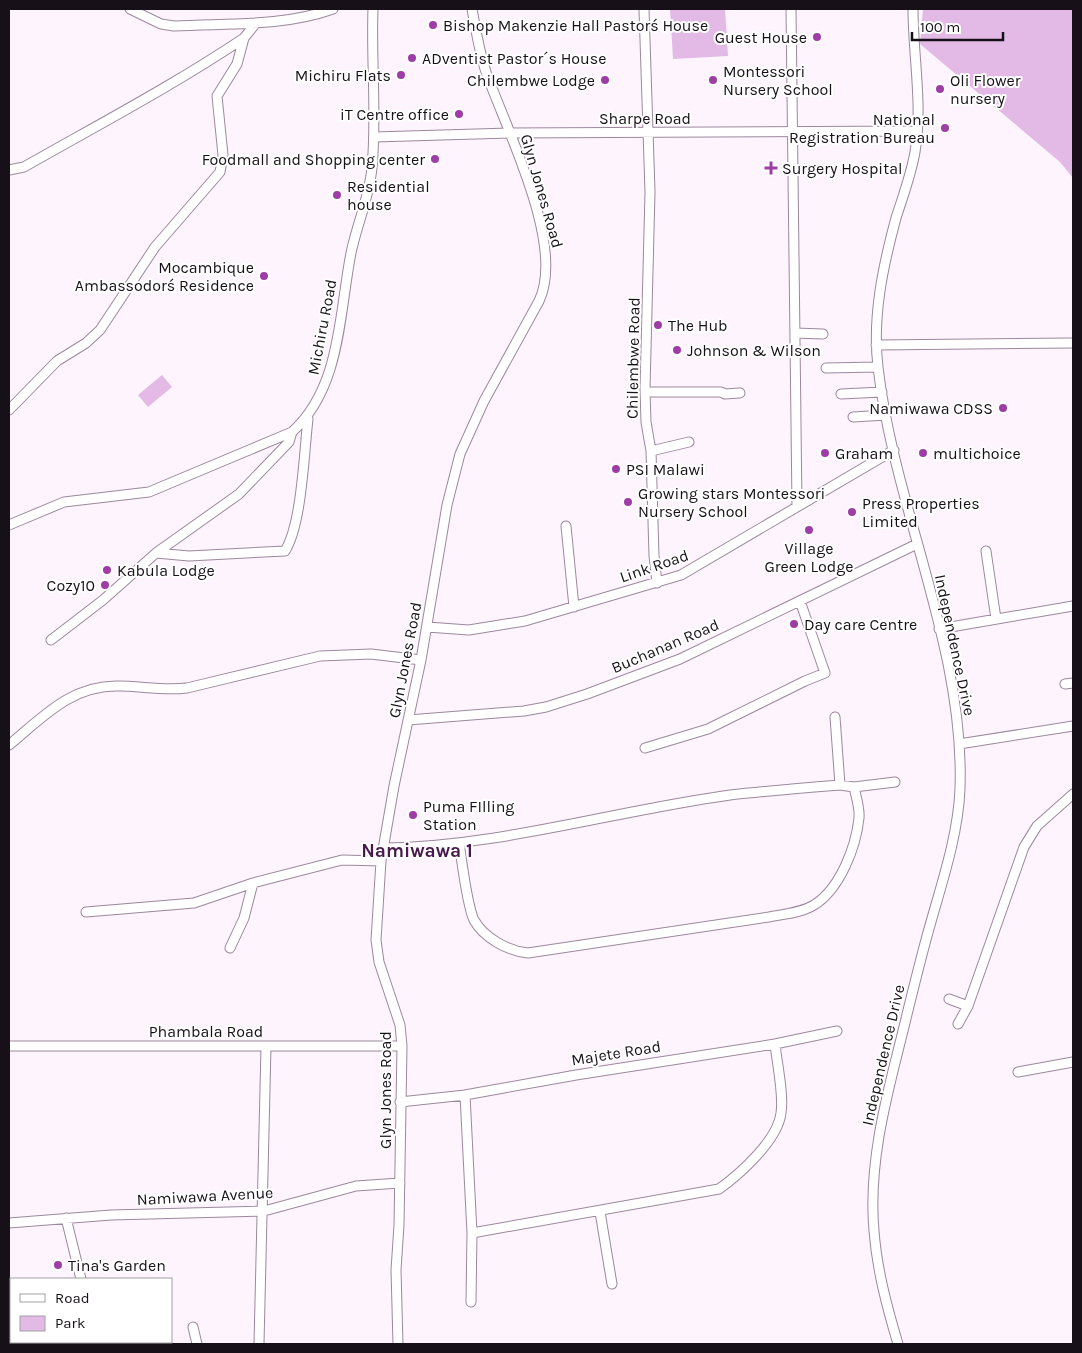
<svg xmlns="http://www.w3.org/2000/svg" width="1082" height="1353" font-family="Karla,sans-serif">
  <rect width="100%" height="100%" fill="#fdf4fd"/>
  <!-- green -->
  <path fill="#e3bae6" d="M670,9H725L728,56L673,59Z
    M923,9H1073V178L1060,162L920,44Z
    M162,375L172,387L148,407L138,395Z"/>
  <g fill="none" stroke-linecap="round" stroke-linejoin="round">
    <defs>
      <path id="minor" d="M130,9L161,24L174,26C227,23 282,27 333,9
        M644,9L650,192L645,389L646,422L651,451L654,556L657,583
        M791,9L797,506
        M374,137L510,133L917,131
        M9,170L24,167C98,125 174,85 244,38
        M795,333L823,334
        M876,345L1073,343
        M826,368L878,367
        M645,392H721L725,394L740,393
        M841,394L882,392
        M9,410L57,361L86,343L100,330L155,247L220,172L223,155L217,96L237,64L244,38L256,23
        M853,417L886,415
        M651,451L689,442
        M9,525L64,502L149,492L292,432C341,388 339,314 351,253C357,224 369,198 372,168C377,115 371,62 373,9
        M566,526L574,607
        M986,551L996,619
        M156,553L189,556L285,551C302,524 304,452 308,419
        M427,627L469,630L525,621L681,575L894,450
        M939,629L1073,606
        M51,640L103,600L156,553L239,494L289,442L292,432
        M1065,684L1073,683
        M835,717L840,785
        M408,720L524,711L546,707L587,694L680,659L917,544
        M959,744L1073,726
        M9,745C42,718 71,685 118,686C141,686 163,691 187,688L320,656L371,654L421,660
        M645,748L708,729L805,681L825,673L800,601
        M854,787L895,782
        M384,848C502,846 614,811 730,795C766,791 803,788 840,785L854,787C856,797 860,808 859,818C856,847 840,889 814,905C801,913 784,914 769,917L528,953C508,951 484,938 474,920C467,906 462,861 459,843
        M86,912L194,903L253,883L342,860L381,861
        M230,948L244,918L253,883
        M949,999L968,1006L958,1024
        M968,1006L1024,847L1037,826L1073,794
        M9,1046H402
        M1018,1072L1073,1062
        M465,1095L472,1233L471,1302
        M400,1102L465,1095L576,1075L775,1044L837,1031
        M600,1212L612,1284
        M66,1218L81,1279
        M9,1223L111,1215L264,1211L356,1186L400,1183
        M472,1233L719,1189C740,1174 778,1140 781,1113C784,1094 777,1064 775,1044
        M193,1327L197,1344
        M79,1344V1342
        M259,1344L266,1046
        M398,1344L396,1270L399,1225L402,1046L400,1025L379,962L376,940L381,861L394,786L421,660L447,505L460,454L484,401L539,301C566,245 506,129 486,72C479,51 476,30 472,9
        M898,1344C887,1307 877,1270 874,1231C868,1165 886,1098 902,1035C910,1002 918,969 927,936C940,888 958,838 960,789C965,646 894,508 878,367C872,317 883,266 896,218C903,196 911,175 915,152C923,105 913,56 913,9"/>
    </defs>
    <!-- minor casing -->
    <use href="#minor" stroke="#9c889d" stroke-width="11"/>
    <!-- minor -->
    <use href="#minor" stroke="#fff" stroke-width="9"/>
  </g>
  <!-- markers -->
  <g fill="#9d3da5" stroke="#fff" stroke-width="2">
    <circle cx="433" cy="25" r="5"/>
    <circle cx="817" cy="37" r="5"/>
    <circle cx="412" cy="58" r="5"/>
    <circle cx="401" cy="75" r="5"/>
    <circle cx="605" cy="80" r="5"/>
    <circle cx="713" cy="80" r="5"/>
    <circle cx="940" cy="89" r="5"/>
    <circle cx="459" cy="114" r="5"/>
    <circle cx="945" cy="128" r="5"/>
    <circle cx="435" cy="159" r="5"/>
    <path d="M768.5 160.5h5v5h5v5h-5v5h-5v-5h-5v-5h5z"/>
    <circle cx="337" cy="195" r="5"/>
    <circle cx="264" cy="276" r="5"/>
    <circle cx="658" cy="325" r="5"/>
    <circle cx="677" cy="350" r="5"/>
    <circle cx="1003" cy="408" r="5"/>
    <circle cx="825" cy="453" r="5"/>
    <circle cx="923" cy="453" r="5"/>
    <circle cx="616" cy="469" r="5"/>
    <circle cx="628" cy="502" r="5"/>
    <circle cx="852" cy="512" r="5"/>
    <circle cx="809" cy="530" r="5"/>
    <circle cx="107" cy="570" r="5"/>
    <circle cx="105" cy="585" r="5"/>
    <circle cx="794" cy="624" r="5"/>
    <circle cx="413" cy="815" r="5"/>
    <circle cx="58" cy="1265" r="5"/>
  </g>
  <g text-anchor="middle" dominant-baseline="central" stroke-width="4" stroke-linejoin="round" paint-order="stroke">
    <!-- poi labels -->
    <g font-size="16" fill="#171018" stroke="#fff" text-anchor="start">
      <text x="443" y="25">Bishop Makenzie Hall Pastorś House</text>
      <text x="807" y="37" text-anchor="end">Guest House</text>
      <text x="422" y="58">ADventist Pastor´s House</text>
      <text x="723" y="71">Montessori<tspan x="723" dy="18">Nursery School</tspan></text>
      <text x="391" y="75" text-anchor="end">Michiru Flats</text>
      <text x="595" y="80" text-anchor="end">Chilembwe Lodge</text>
      <text x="950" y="80">Oli Flower<tspan x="950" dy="18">nursery</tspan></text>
      <text x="449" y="114" text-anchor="end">iT Centre office</text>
      <text x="935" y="119" text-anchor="end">National<tspan x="935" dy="18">Registration Bureau</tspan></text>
      <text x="425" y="159" text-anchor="end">Foodmall and Shopping center</text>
      <text x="782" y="168">Surgery Hospital</text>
      <text x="347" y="186">Residential<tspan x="347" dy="18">house</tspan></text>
      <text x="254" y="267" text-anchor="end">Mocambique<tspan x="254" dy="18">Ambassodorś Residence</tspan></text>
      <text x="668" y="325">The Hub</text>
      <text x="687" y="350">Johnson &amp; Wilson</text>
      <text x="993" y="408" text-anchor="end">Namiwawa CDSS</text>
      <text x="835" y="453">Graham</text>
      <text x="933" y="453">multichoice</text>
      <text x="626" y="469">PSI Malawi</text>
      <text x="638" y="493">Growing stars Montessori<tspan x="638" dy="18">Nursery School</tspan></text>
      <text x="862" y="503">Press Properties<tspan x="862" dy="18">Limited</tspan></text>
      <text x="809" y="548" text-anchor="middle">Village<tspan x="809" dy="18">Green Lodge</tspan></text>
      <text x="117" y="570">Kabula Lodge</text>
      <text x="95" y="585" text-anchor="end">Cozy10</text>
      <text x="804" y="624">Day care Centre</text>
      <text x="423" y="806">Puma FIlling<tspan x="423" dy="18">Station</tspan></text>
      <text x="68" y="1265">Tina's Garden</text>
    </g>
    <!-- street labels -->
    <g font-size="16" fill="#171018" stroke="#fff">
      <text x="645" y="118">Sharpe Road</text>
      <text transform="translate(542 191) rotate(74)">Glyn Jones Road</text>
      <text transform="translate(322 327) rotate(-79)">Michiru Road</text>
      <text transform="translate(633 358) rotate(-89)">Chilembwe Road</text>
      <text transform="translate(654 566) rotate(-19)">Link Road</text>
      <text transform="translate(955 645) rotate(78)">Independence Drive</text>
      <text transform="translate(665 646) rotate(-23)">Buchanan Road</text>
      <text transform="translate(405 660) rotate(-79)">Glyn Jones Road</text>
      <text x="206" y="1031">Phambala Road</text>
      <text transform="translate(616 1053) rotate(-9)">Majete Road</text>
      <text transform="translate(883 1055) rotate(-77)">Independence Drive</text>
      <text transform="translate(385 1090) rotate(-90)">Glyn Jones Road</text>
      <text transform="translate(205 1196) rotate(-3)">Namiwawa Avenue</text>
    </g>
    <!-- quarter labels -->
    <g font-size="19" font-weight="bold" fill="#481a4c" stroke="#fff">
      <text x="417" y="851">Namiwawa 1</text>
    </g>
  </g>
  <!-- border -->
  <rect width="1082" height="1353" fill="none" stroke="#171018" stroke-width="20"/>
  <!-- legend -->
  <rect x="10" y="1278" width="162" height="65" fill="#ffffff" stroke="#a29fa3"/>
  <rect x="20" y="1294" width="25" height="8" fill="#ffffff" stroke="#a29fa3"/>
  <text x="55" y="1303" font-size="15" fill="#171018">Road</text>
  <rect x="20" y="1316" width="25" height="15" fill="#e3bae6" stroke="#a29fa3"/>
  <text x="55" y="1328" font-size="15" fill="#171018">Park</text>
  <!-- scale -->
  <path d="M912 32v8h91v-8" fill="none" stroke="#171018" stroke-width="2.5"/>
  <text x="920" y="32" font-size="15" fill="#171018" stroke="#ffffff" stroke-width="4" paint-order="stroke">100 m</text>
</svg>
